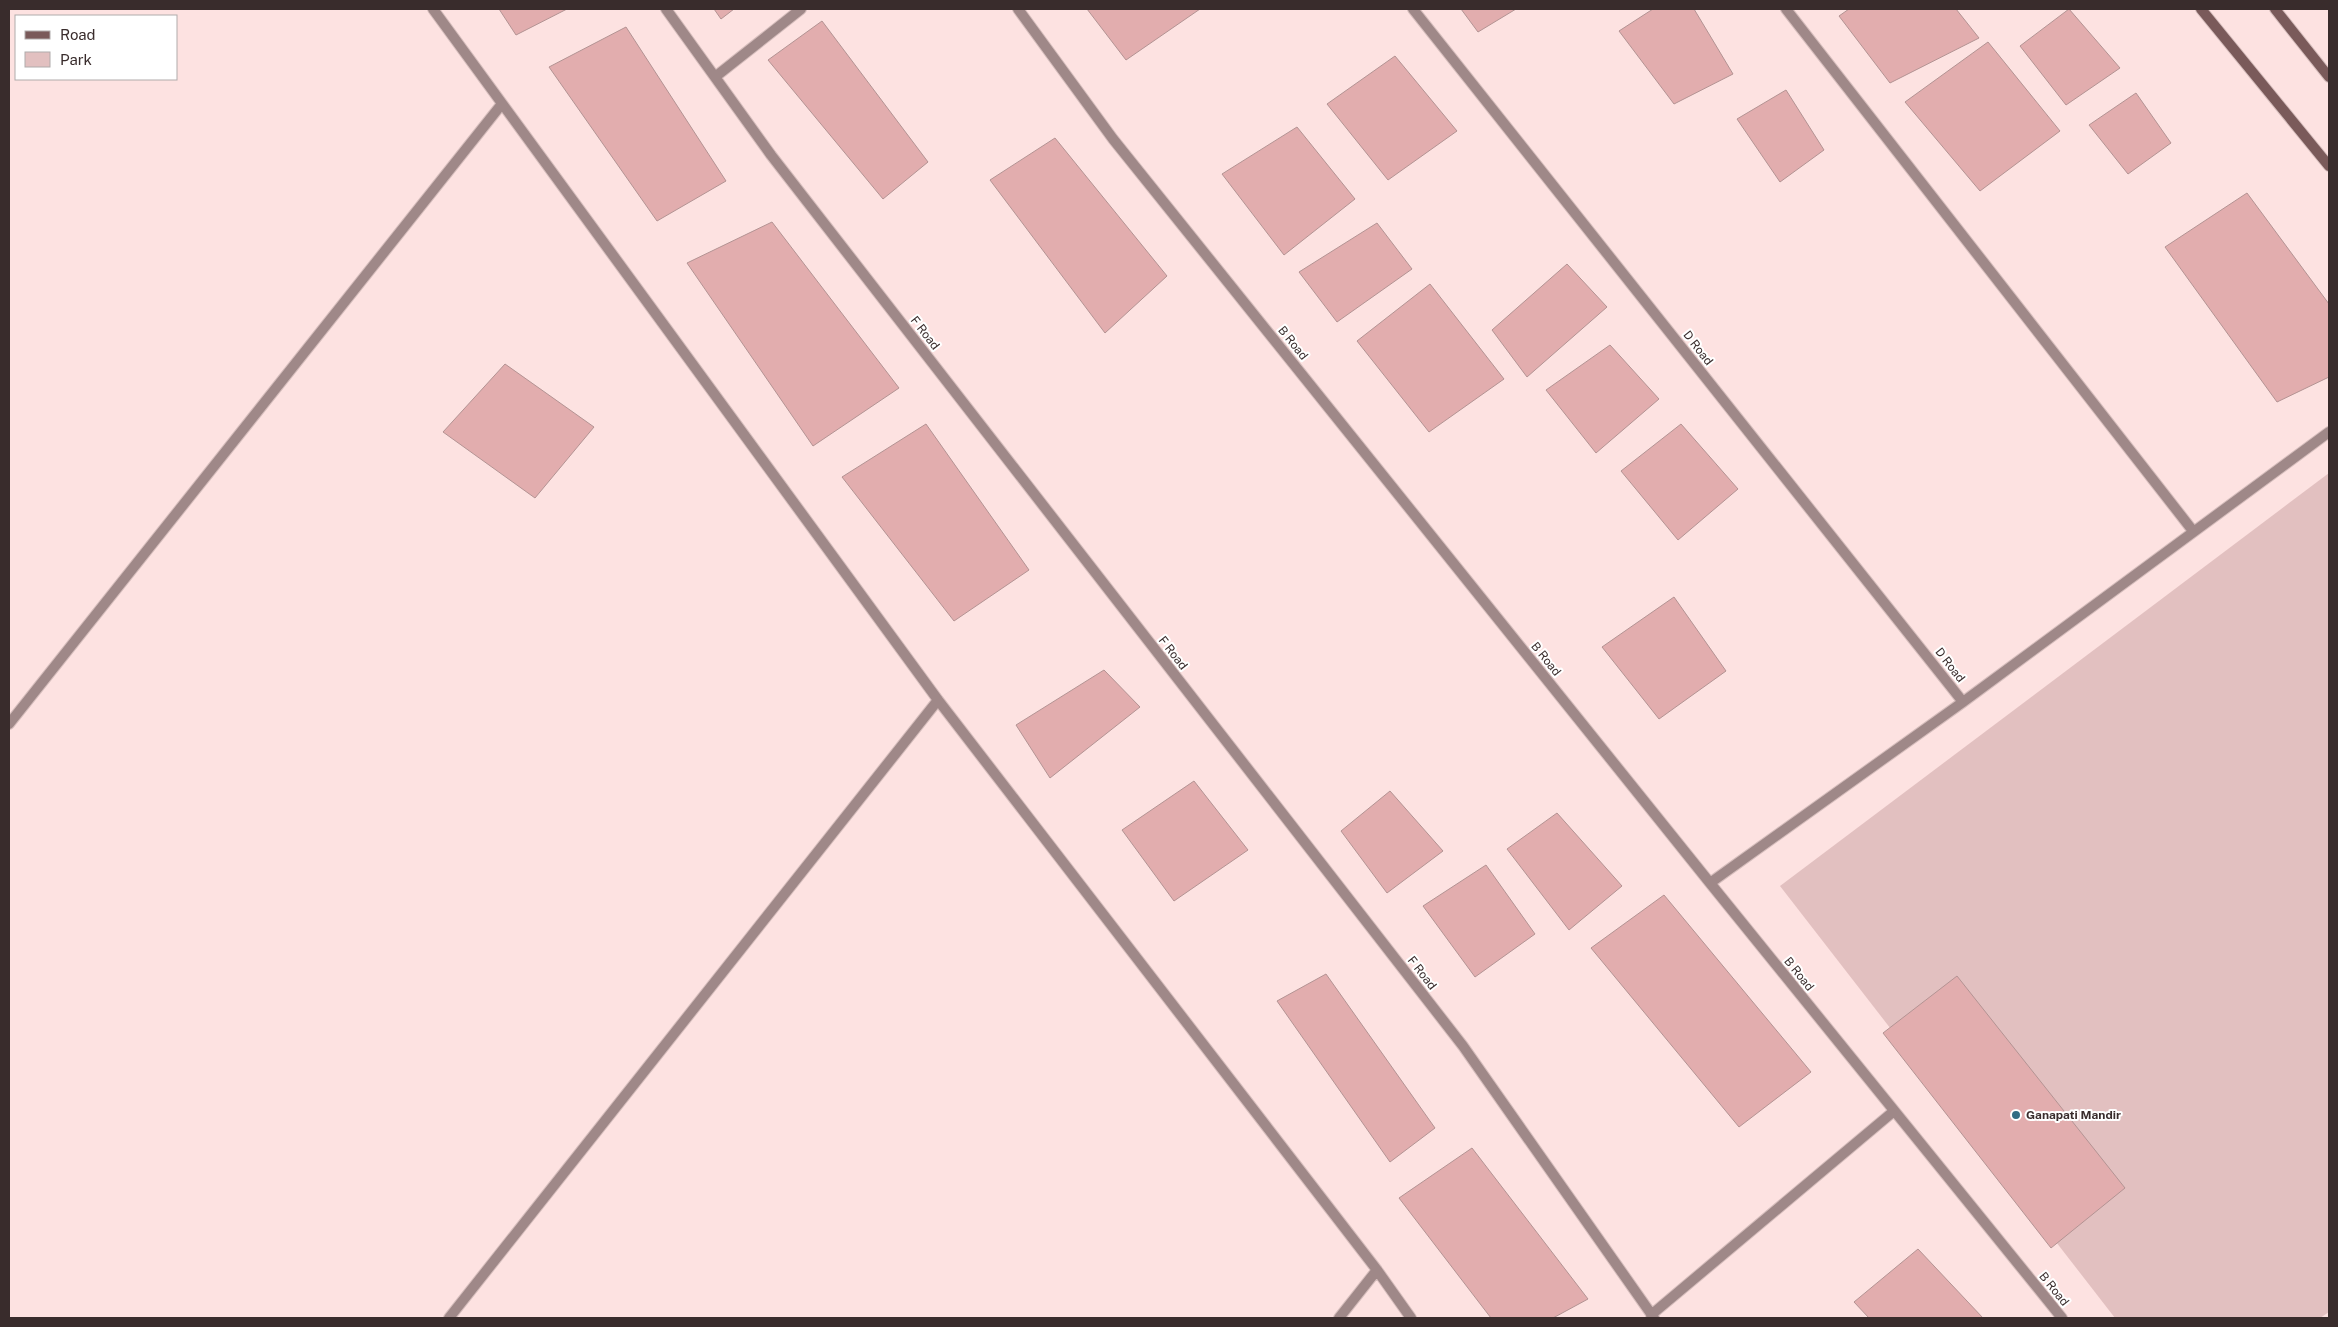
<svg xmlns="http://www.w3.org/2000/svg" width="2338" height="1327" font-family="'Public Sans',sans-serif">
  <rect width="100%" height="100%" fill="#fde2e1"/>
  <!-- green -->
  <path fill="#e2c0c0" d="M2329,473V1312L2320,1318H2115L1780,886Z"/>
  <!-- building -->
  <path fill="#e2adae" stroke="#b39393" d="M499,9H567L516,35Z
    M714,9H734L721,19Z
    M1087,9H1200L1126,60Z
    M1461,9H1516L1478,32Z
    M1653,9H1694L1733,74L1674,104L1619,31Z
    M1849,9H1956L1979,38L1890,83L1839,16Z
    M2069,9L2120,68L2066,105L2020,46Z
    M822,21L928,162L883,199L768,60Z
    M626,27L726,181L657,221L549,67Z
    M1988,42L2060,131L1980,191L1905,102Z
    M1395,56L1457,131L1388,180L1327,104Z
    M1786,90L1824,150L1780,182L1737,119Z
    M2136,93L2171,143L2128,174L2089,125Z
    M1297,127L1355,199L1284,255L1222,174Z
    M1055,138L1167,276L1105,333L990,180Z
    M2247,193L2329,304V377L2277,402L2165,247Z
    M772,222L899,388L813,446L687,263Z
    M1377,223L1412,269L1337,322L1299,272Z
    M1567,264L1607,307L1527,377L1492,330Z
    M1430,284L1504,379L1429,432L1357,341Z
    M1610,345L1659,399L1596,453L1546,390Z
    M505,364L594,427L535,498L443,432Z
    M926,424L1029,570L954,621L842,477Z
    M1681,424L1738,489L1678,540L1621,471Z
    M1674,597L1726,671L1659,719L1602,647Z
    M1104,670L1140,707L1050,778L1016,725Z
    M1194,781L1248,850L1174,901L1122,830Z
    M1390,791L1443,851L1387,893L1341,831Z
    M1557,813L1622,886L1569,930L1507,849Z
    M1486,865L1535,934L1475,977L1423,906Z
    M1664,895L1811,1072L1739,1127L1591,948Z
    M1326,974L1435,1128L1390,1162L1277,1001Z
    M1957,976L2125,1188L2051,1248L1883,1033Z
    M1472,1148L1588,1299L1553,1318H1491L1399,1198Z
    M1918,1249L1983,1318H1869L1854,1302Z"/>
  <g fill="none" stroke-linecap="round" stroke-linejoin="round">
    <defs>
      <path id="minor" d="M433,9L938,700L1377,1270L1411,1318
        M666,9L771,155L1463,1046L1654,1318
        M1018,9L1113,139L1710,883L2062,1318
        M1413,9L1963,702
        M1786,9L2193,531
        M715,77L801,9
        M9,724L501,105
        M1710,883L1963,702L2329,432
        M1651,1315L1894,1111
        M449,1318L938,700
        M1339,1318L1377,1270"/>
      <path id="secondary" d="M2201,9L2329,166
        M2275,9L2329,77"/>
    </defs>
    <!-- minor casing -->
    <use href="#minor" stroke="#d6bebd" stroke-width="12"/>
    <!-- secondary casing -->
    <use href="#secondary" stroke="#d6bebd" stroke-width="12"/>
    <!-- minor -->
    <use href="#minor" stroke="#9f8888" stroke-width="10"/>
    <!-- secondary -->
    <use href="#secondary" stroke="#7a5a5a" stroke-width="10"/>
  </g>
  <!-- markers -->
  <circle fill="#316c84" stroke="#fff" stroke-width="2" cx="2016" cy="1115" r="5"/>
  <g text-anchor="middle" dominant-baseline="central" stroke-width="4" stroke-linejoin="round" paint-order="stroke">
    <!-- street labels -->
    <g font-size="12" fill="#392c2c" stroke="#fff">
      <text transform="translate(925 333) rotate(52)">F Road</text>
      <text transform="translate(1293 343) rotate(51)">B Road</text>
      <text transform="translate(1698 348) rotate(52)">D Road</text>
      <text transform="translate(1173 653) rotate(52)">F Road</text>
      <text transform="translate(1546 659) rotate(51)">B Road</text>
      <text transform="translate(1950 665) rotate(52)">D Road</text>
      <text transform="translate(1422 973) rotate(52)">F Road</text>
      <text transform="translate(1799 974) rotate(51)">B Road</text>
      <text transform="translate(2054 1289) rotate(51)">B Road</text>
    </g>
    <!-- poi labels -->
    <g font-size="12" font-weight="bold" fill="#392c2c" stroke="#fff" text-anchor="start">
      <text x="2026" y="1115">Ganapati Mandir</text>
    </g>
  </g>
  <!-- border -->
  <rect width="2338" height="1327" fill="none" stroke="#392c2c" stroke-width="20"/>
  <!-- legend -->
  <rect x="15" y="15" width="162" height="65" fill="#ffffff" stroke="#b0abab"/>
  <rect x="25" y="31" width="25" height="8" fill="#7a5a5a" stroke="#b0abab"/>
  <text x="60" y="40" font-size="15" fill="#392c2c">Road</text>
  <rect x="25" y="52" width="25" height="15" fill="#e2c0c0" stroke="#b0abab"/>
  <text x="60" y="65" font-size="15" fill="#392c2c">Park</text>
</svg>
